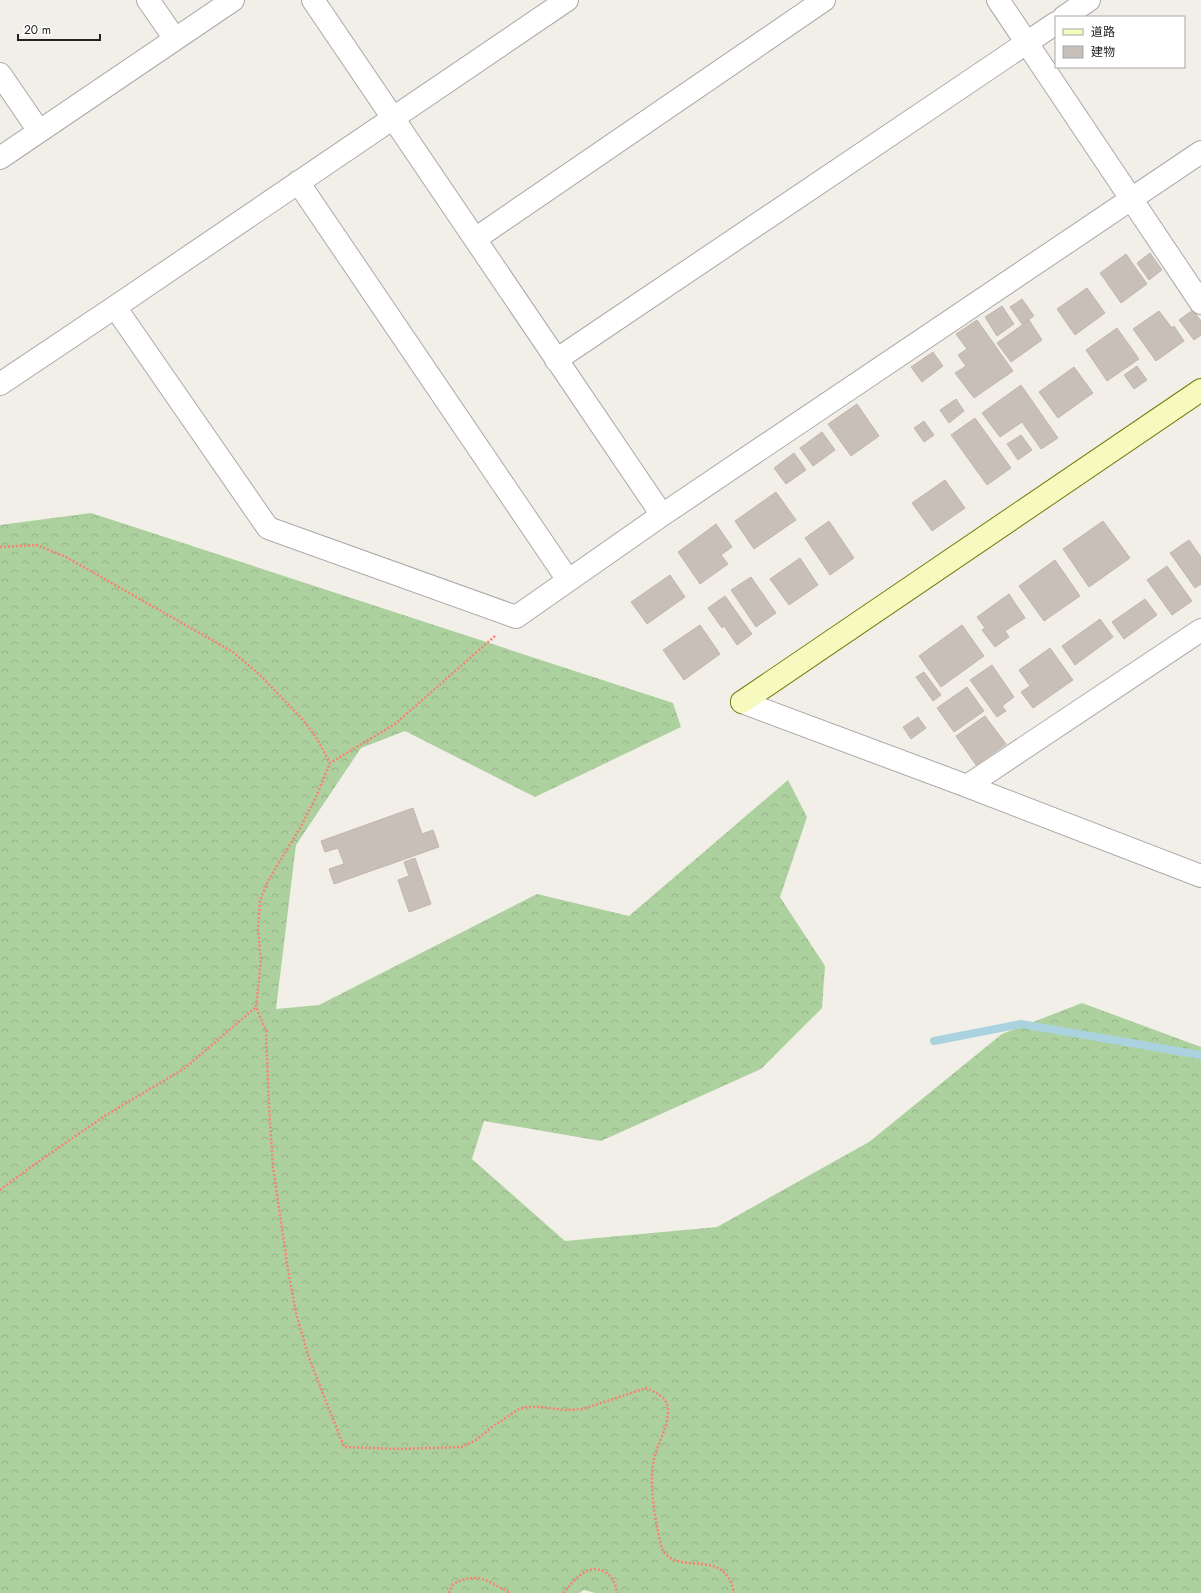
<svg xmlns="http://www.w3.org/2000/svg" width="1201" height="1593" font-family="Jost,'Noto Sans JP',sans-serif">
  <defs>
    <pattern id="forest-crowns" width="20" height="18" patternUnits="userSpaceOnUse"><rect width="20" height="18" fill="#add19e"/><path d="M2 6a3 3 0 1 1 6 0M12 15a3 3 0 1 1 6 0" fill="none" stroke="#95b388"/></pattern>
  </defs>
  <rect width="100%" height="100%" fill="#f2efe9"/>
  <!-- forest -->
  <path fill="url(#forest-crowns)" d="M91,513L673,703L681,727L535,797L405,731L361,748L296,845L276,1009L319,1005L537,894L629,916L788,780L807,817L780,897L825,966L822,1008L761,1069L601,1141L484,1121L472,1159L565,1241L717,1227L869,1142L1002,1034L1082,1003L1201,1047V1593H595L584,1590L579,1593H0V525Z"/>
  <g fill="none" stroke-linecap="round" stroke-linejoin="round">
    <!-- stream -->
    <path stroke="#aad3df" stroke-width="8" d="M934,1041L1021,1024L1201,1055"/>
  </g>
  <!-- building -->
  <path fill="#c7bfb8" stroke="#c4b6ab" d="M1150,253L1162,270L1149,280L1137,263Z
    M1126,254L1147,284L1121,303L1100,273Z
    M1087,288L1105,313L1075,335L1057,309Z
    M1022,299L1034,316L1022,324L1010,307Z
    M1002,306L1014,324L997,336L985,317Z
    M1193,310L1201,321V335L1194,340L1179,320Z
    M1159,311L1172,328L1174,326L1184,341L1156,361L1133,329Z
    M977,320L1013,371L974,398L955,373L966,366L958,355L967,349L956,334Z
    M1029,320L1042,340L1011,362L997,343Z
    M1117,328L1139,359L1107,381L1086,350Z
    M933,352L943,366L922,382L911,367Z
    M1137,366L1147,380L1134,389L1124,375Z
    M1074,367L1093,393L1058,418L1039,392Z
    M1021,385L1058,438L1041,449L1022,422L1000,437L982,413Z
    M956,399L964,411L949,423L940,410Z
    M857,404L879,436L851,456L828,424Z
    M975,418L1011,468L987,485L951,435Z
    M924,421L934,435L924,442L914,428Z
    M822,432L835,450L813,466L800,448Z
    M1021,435L1032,450L1018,460L1007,444Z
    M794,453L806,470L786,484L774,468Z
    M945,480L965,508L932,531L912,503Z
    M776,492L796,520L754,549L735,521Z
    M829,521L854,558L830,575L805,538Z
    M1103,521L1130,558L1089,587L1063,549Z
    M716,524L732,547L721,555L728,564L700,584L678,552Z
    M1189,540L1201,557V584L1195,588L1170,553Z
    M800,558L818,585L789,605L770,579Z
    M1055,560L1080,596L1044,621L1019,586Z
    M1167,566L1192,601L1172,615L1147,580Z
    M670,575L685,597L647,624L631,602Z
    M751,577L776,613L756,627L731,590Z
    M1009,594L1025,618L1005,631L1009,637L995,647L982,630L985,628L977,617Z
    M725,596L752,634L737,645L724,626L722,628L708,608Z
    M1145,599L1157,615L1124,639L1112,622Z
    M1100,619L1113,637L1075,665L1062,646Z
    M700,625L720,654L684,680L663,650Z
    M962,625L984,656L941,687L919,656Z
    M1050,648L1073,680L1033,708L1021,692L1030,686L1019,670Z
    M992,665L1014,697L1002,706L1006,711L997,717L970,680Z
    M924,672L941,695L933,701L916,677Z
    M967,687L984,711L954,732L937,708Z
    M985,716L1006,744L976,765L956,736Z
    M918,717L926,728L911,739L903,727Z
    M413,808L422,834L433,830L439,847L334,884L329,869L344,864L338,848L325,852L321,841Z
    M415,858L431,904L409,912L398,880L409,876L404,862Z"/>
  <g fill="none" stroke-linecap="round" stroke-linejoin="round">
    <defs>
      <path id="street" d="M148,0L175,39
        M313,0L662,515
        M998,0L1201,303
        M1064,17L1089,0
        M0,74L39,131
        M0,158L233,0
        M298,182L568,580
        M475,239L824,0
        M115,307L268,528L516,617L662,515L1201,152
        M556,360L1056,23
        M0,384L115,307L567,0
        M742,702L967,786L1201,876
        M967,786L1201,630"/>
      <path id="secondary" d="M742,702L1201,390"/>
    </defs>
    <!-- street casing -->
    <use href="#street" stroke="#a9a9a9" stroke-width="24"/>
    <!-- secondary casing -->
    <use href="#secondary" stroke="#707d05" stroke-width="24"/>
    <!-- path -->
    <path stroke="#fa8072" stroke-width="2.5" stroke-dasharray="2 2" stroke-linecap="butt" d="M0,547L36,545L64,556L233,652L260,675L303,720L316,737L330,763
      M495,636L395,724L330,763L316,797L301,826L268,881L260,901L258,930L261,960L256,1007L266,1031L269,1107L273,1167L288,1270L296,1313L309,1358L344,1447L399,1449L462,1447L476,1440L492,1427L519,1409L527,1407H540L566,1410L583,1409L646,1388C655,1392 667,1397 668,1408C669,1428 656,1445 653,1464C649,1486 656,1527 662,1549C678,1578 725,1545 734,1593
      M0,1190L28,1169L103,1117L185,1068L256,1007
      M449,1593L453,1584C479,1571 487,1581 510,1593
      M563,1593C574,1581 587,1562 605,1572C612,1576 616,1584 617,1593"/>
    <!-- street -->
    <use href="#street" stroke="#fff" stroke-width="22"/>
    <!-- secondary -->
    <use href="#secondary" stroke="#f7fabf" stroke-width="22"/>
  </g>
  <!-- legend -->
  <rect x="1055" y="16" width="130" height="52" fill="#ffffff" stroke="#a7a7a7"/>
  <rect x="1063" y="29" width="20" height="6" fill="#f7fabf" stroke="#a7a7a7"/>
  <text x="1091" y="36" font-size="12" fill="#222222">道路</text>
  <rect x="1063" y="46" width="20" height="12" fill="#c7bfb8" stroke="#a7a7a7"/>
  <text x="1091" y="56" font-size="12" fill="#222222">建物</text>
  <!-- scale -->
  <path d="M18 34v6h82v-6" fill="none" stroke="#222222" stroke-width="2"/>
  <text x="24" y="34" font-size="12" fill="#222222" stroke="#ffffff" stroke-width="3" paint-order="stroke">20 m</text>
</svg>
